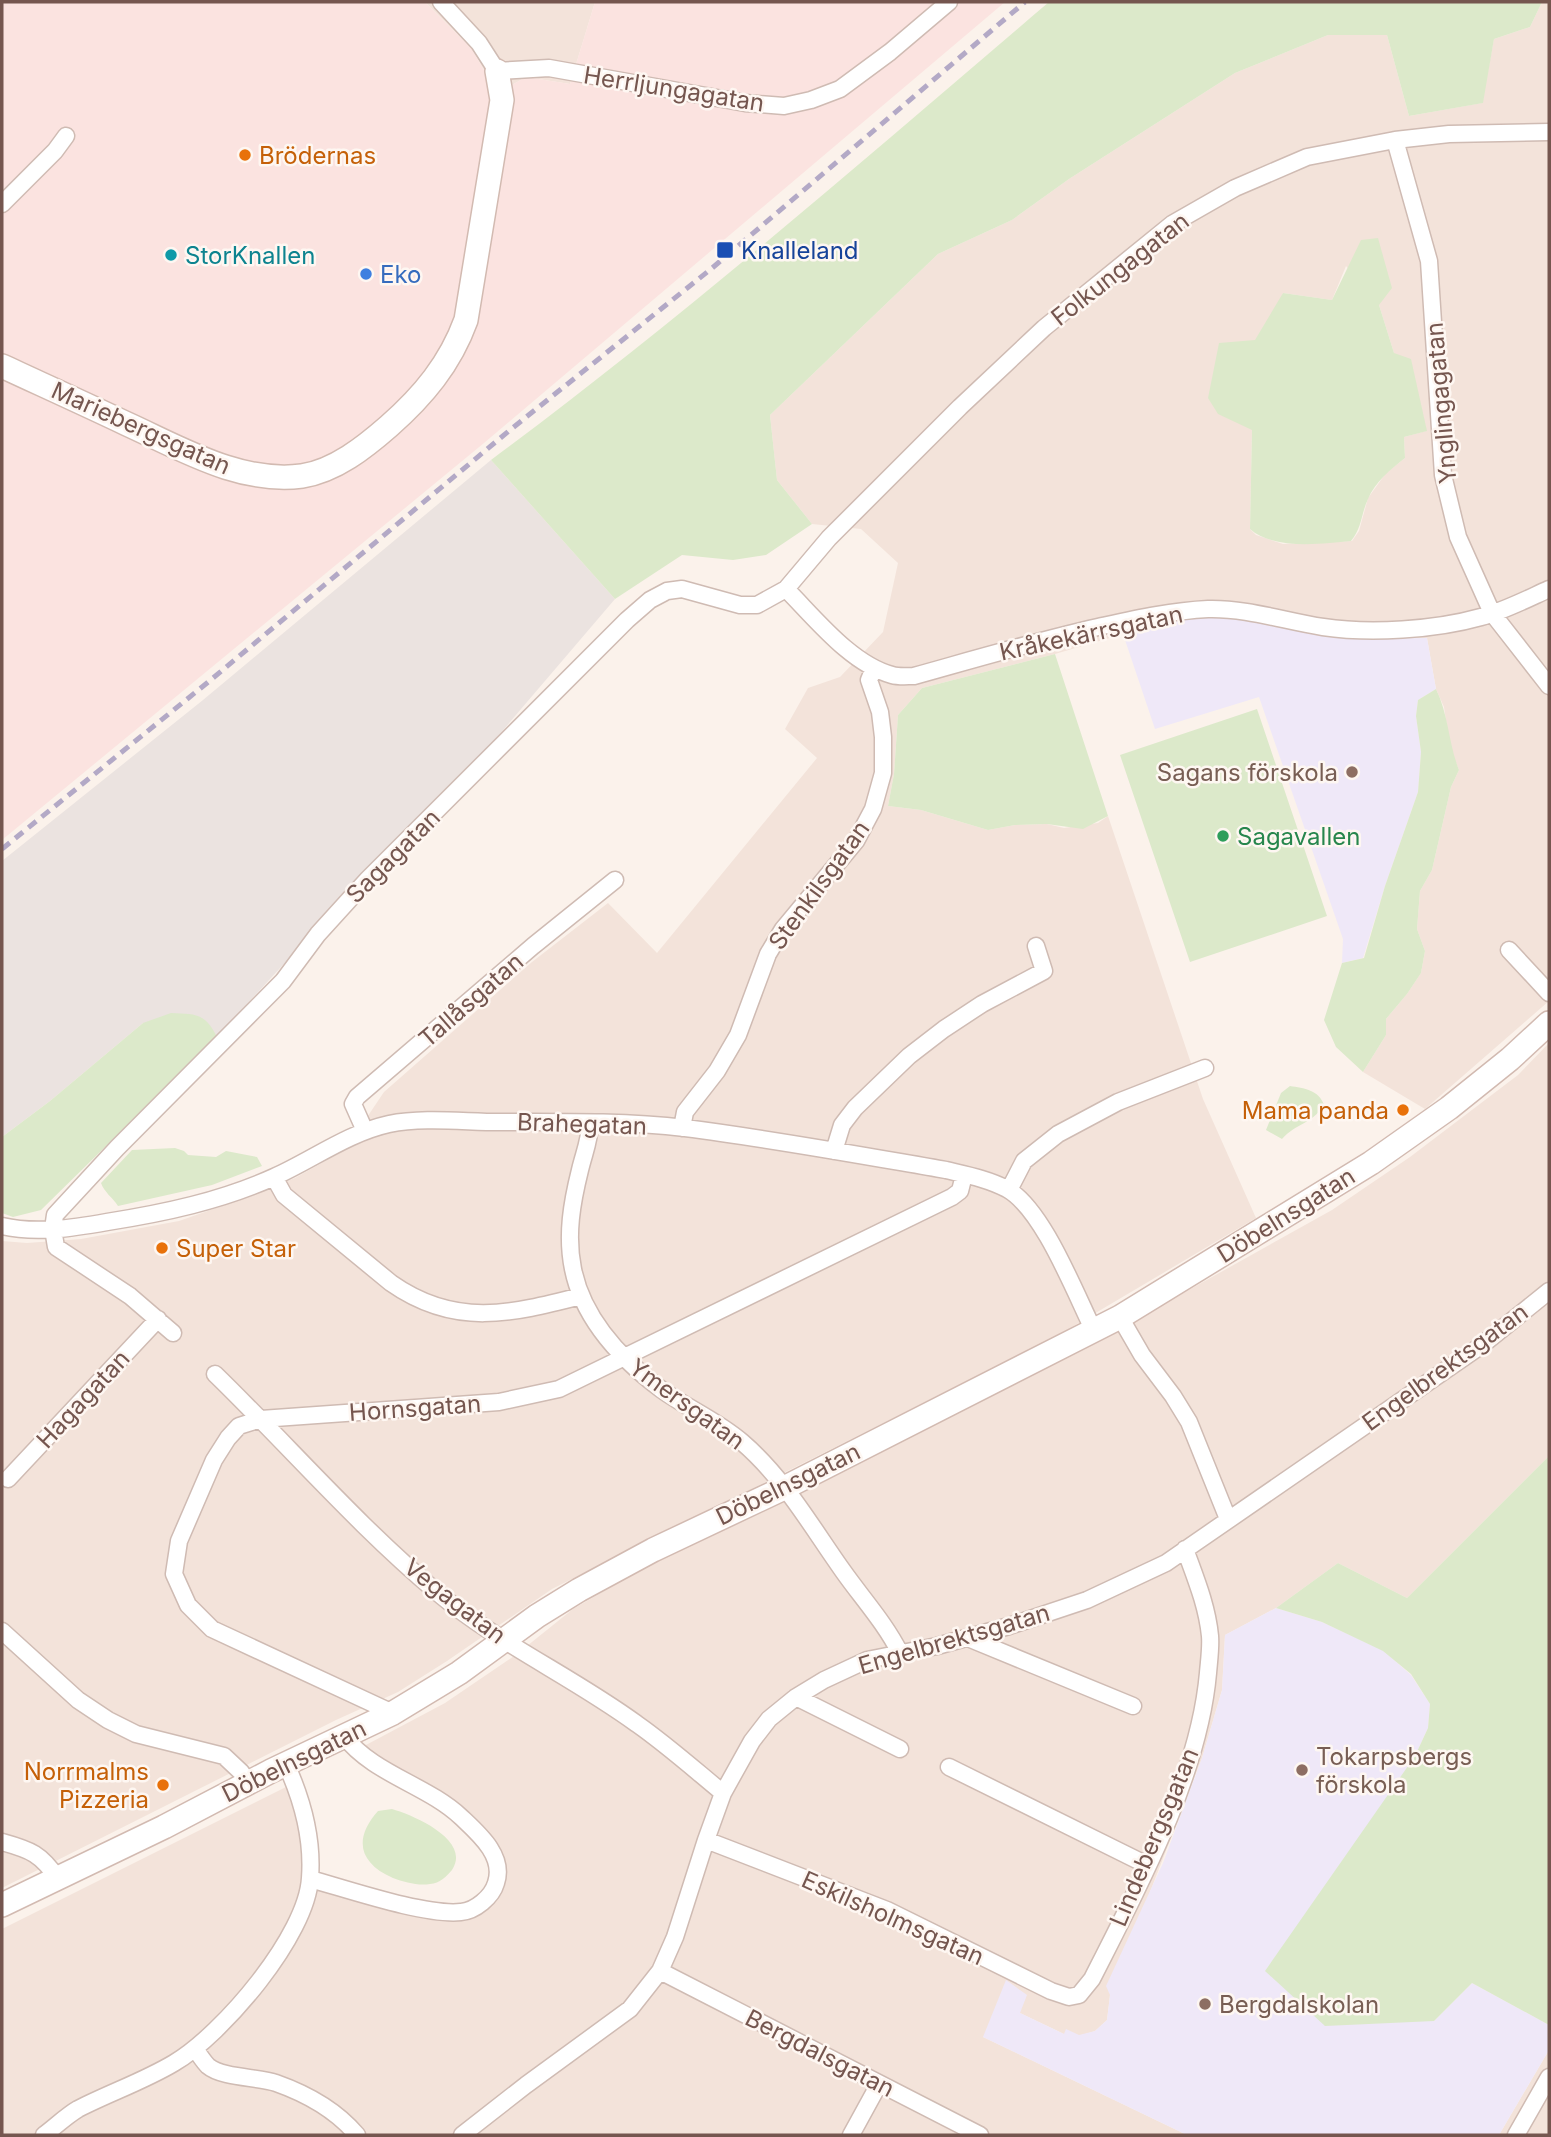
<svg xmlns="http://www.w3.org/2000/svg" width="1551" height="2137" font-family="Inter,sans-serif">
  <rect width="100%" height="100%" fill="#fbf2eb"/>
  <!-- residential -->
  <path fill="#f3e3da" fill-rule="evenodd" d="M425,2H595L570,84L526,77L510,86L490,81L472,49Z
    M1542,2H1549V1001L1425,1109L1363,1072L1386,1035V1019L1407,994L1421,973L1425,951L1417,929L1420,891L1432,870L1451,787L1459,770L1450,748L1444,707L1436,689L1427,638L1353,639L1303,631L1171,620L1055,654L922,688L898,715L894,774L888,806L921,810L988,830L1015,825L1047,824L1064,828L1098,823L1108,816L1203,1099L1256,1218L1055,1337L552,1589L447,1661L398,1692L336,1720L2,1888V1241L27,1243L81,1239L179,1221L248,1197L295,1178L345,1150L384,1092L532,962L608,903L657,953L817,758L785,729L808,688L840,677L883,632L898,563L861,529L812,524L777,480L770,415L938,254L1012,220L1069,179L1235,73L1328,35H1387L1409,116L1482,103L1494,39L1530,27ZM1346,266L1379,305L1394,353L1426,431L1404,437L1405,458L1386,473L1368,498L1359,531L1352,541L1283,544L1256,535L1250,529L1252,430L1283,293L1332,300Z
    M1549,1043V1456L1407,1598L1338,1563L1276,1608L1225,1635L1222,1690L1202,1758L1110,1995L1107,2020L1095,2031L1079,2036L1064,2034L1020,2013L983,2037L1187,2135H2V1929L288,1786L301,1829L303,1871L417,1900L447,1905L469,1902L481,1893L492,1873L489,1859L470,1836L448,1816L349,1754L445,1703L517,1654L573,1609L637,1572L1101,1339L1332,1210L1410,1157L1518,1075Z
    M1549,2050V2135H1499Z"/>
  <!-- commercial -->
  <path fill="#fbe3e0" d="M2,2H425L472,49L490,81L510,86L526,77L570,84L595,2H1005L484,443L2,840Z"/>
  <!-- industrial -->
  <path fill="#ebe3e0" d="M491,460L615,599L492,743L356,885L217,1037L143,1023L50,1101L2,1137V861L203,700Z"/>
  <!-- education -->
  <path fill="#efe8f8" d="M1209,616L1242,619L1353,639L1427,638L1436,689L1418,700L1416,716L1421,752L1418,792L1385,886L1363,958L1342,963L1343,939L1259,697L1155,729L1123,634L1171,620Z
    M1276,1608L1322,1622L1384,1651L1411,1675L1430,1704L1428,1728L1415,1756L1398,1782L1434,2021L1472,1983L1549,2025V2050L1499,2135H1187L983,2037L1006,1980L1027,1995L1020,2013L1064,2034L1066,2029L1079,2035L1095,2031L1107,2020L1110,1995L1106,1986L1163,1863L1202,1758L1222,1690L1225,1635Z"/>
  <!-- green -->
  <path fill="#dce9ca" d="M1049,2H1542L1530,27L1494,39L1483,103L1409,116L1387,35H1328L1235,73L1069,179L1012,220L938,254L770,415L777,480L812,524L766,555L733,560L682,555L615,599L491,460C684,317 866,158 1049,2Z
    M1378,238L1392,288L1379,305L1394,353L1411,359L1427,431L1404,437L1405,458C1391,469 1375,482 1368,499C1361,514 1362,528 1351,541C1321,544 1273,550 1250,529L1252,430L1218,414L1208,398L1219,343L1255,340L1283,293L1332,300L1361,240Z
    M1055,654L1108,816L1083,829L1047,824L1015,825L988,830L921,810L888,806L894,774L898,715L922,688Z
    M1436,689C1449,716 1448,742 1459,770L1451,787L1432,870L1420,891L1417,929L1425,951L1421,973L1407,994L1386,1019V1035L1363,1072L1336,1047L1324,1020L1342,963L1364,958L1385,886L1418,792L1421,752L1416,716L1418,700Z
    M1257,709L1327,916L1190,962L1120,755Z
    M171,1013C196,1014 205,1013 217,1037L41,1210L13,1217L2,1213V1137L50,1101L143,1023Z
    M1290,1086C1304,1088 1319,1090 1324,1105C1311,1125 1296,1123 1282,1139L1266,1130L1281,1093Z
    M175,1148L184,1151L188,1155L216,1157L226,1151L257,1157L262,1166L212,1185L118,1206C113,1198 104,1192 101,1183L132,1150Z
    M1549,1456V2025L1472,1983L1434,2021L1325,2026L1265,1971L1415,1756L1428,1728L1430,1704L1411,1674L1383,1651L1322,1622L1276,1608L1338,1563L1407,1598Z
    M392,1809C413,1815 472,1840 452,1870C446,1877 440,1883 430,1884C418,1886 404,1882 393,1878C359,1863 353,1839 378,1811Z"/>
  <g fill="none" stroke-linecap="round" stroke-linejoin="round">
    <defs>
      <path id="street" d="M441,2L479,43L497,71L549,68L745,103L784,106L811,100L840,89L890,52L949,2
        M1395,140L1429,261L1443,475L1458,537L1492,613L1549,686
        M2,204L55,151L66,136
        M786,589C815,618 851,664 892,675C899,677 907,676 914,676C975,659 1036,641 1098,627C1135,619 1170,611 1208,609C1247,608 1284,621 1323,627C1370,634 1435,630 1481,617C1504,611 1527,599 1549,589
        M1509,950L1549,993
        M590,1123C590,1140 584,1153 580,1170C572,1202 566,1235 573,1269C583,1319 622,1360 662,1390C687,1408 718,1421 742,1442C784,1478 811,1526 843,1571C862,1598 885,1623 900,1653
        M682,1128L685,1112L717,1071L738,1035L768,954L783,929L856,841L873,809L883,773V737L880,712L869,680L874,668
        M365,1131L353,1104L357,1097L533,946L615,880
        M834,1151L842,1125L855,1108L909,1056L944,1029L982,1004L1044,971L1036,946
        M274,1177L284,1195L391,1283C455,1328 511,1314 581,1296
        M1009,1190L1024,1161L1058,1134L1118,1102L1205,1068
        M2,1226C36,1234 73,1228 107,1222C164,1213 221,1201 274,1177C312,1160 348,1133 389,1124C424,1117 464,1122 500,1122C561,1122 624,1121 685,1128C772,1139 859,1155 946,1170C967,1175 988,1179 1007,1189C1043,1209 1075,1293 1094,1331
        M1120,1317L1142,1355L1173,1396L1189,1422L1228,1519
        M173,1333L130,1296L56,1247L53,1229L55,1215L117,1148L283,981L318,934L368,879L627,620L650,600L667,591L682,589L740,605H757L786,589L829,538L960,407L1044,328L1172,224L1235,188L1307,157L1395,140L1449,134L1549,132
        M215,1374C290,1447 358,1526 438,1593C499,1644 573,1677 637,1724C667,1745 695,1770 723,1793
        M8,1479L158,1319
        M2,1631L78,1700L108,1720L136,1734L224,1756L241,1772L248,1782
        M968,1638L1133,1706
        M796,1697L900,1749
        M393,1713L212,1629L188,1605L174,1574L179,1541L214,1460L228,1438L239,1426L261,1419L499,1402L559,1389L952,1197L960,1191L964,1175
        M949,1767L1147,1865
        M706,1840L887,1910L1051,1991L1069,1997L1079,1995L1092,1979C1138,1888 1199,1776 1208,1673C1209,1661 1211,1647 1210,1636C1207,1605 1195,1577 1185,1549
        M2,1842C31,1850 41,1854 58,1879
        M310,1879C347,1889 425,1916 461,1912C475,1911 492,1897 496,1883C505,1856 479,1834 461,1817C427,1785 373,1774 344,1736
        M660,1971L980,2135
        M195,2049C199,2054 203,2061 208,2066C222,2078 258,2077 276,2083C307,2094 336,2110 357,2135
        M44,2135C55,2127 66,2116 78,2109C109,2093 144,2081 174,2063C223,2034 307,1935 310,1878C313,1839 302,1799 286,1764
        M462,2135L526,2085L630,2009L660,1971L675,1937L706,1840L723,1793L752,1741L769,1719L796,1697L824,1680L867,1660L937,1646L1009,1626L1087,1600L1166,1563L1482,1345L1549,1291
        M851,2135L879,2084
        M1516,2135L1549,2077"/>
      <path id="secondary" d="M2,366C43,385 85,404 127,424C182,449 240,484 302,476C335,471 365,447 389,426C423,396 450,364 466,320L502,100L497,71
        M2,1905L164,1827L271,1771L393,1713L459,1673L537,1616L579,1590L653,1550L784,1488L1120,1317L1371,1163L1449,1108L1510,1059L1549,1023"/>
    </defs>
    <!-- street casing -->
    <use href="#street" stroke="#cfbbb3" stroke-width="19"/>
    <!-- secondary casing -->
    <use href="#secondary" stroke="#d2bab1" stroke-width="26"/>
    <!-- street -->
    <use href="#street" stroke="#fff" stroke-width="16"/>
    <!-- secondary -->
    <use href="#secondary" stroke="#fff" stroke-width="23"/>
    <!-- rail -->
    <path stroke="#b3a9c6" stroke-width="5" stroke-dasharray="10 7" stroke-linecap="butt" d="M2,849L207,683L510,430L711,269L1025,2"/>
  </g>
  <!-- markers -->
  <g fill="#e8710a" stroke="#fef7f2" stroke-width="2.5">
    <circle cx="245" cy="155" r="7"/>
    <circle cx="1403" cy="1110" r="7"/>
    <circle cx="162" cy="1248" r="7"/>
    <circle cx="163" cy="1785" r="7"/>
  </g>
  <rect fill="#1a4fb4" stroke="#fef7f2" stroke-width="2.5" x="716" y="241" width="18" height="18" rx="3.5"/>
  <circle fill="#0f9aa8" stroke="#fef7f2" stroke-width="2.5" cx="171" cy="255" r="7"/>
  <circle fill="#3f7fe0" stroke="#fef7f2" stroke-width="2.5" cx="366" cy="274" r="7"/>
  <g fill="#8d6e63" stroke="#fef7f2" stroke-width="2.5">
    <circle cx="1352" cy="772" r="7"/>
    <circle cx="1302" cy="1770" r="7"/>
    <circle cx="1205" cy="2004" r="7"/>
  </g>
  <circle fill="#2e9e5b" stroke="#fef7f2" stroke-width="2.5" cx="1223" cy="836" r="7"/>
  <g text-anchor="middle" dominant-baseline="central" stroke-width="5" stroke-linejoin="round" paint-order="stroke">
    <!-- street labels -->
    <g font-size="24" fill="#75564f" stroke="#fef7f2">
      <text transform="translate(674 89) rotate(9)">Herrljungagatan</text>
      <text transform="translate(1120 269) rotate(-38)">Folkungagatan</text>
      <text transform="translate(1441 403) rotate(-95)">Ynglingagatan</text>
      <text transform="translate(141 428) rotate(24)">Mariebergsgatan</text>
      <text transform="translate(1091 633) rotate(-12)">Kråkekärrsgatan</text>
      <text transform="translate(393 856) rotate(-45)">Sagagatan</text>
      <text transform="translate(819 885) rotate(-54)">Stenkilsgatan</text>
      <text transform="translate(471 1000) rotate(-41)">Tallåsgatan</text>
      <text transform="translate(582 1124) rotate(2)">Brahegatan</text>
      <text transform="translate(1286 1215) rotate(-32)">Döbelnsgatan</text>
      <text transform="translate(1445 1367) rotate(-36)">Engelbrektsgatan</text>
      <text transform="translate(83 1399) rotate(-47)">Hagagatan</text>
      <text transform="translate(687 1404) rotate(36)">Ymersgatan</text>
      <text transform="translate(415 1408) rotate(-4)">Hornsgatan</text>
      <text transform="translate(788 1484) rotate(-26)">Döbelnsgatan</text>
      <text transform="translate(455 1601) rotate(38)">Vegagatan</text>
      <text transform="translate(954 1639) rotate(-16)">Engelbrektsgatan</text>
      <text transform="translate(294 1761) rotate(-26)">Döbelnsgatan</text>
      <text transform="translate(1154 1837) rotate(-67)">Lindebergsgatan</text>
      <text transform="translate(893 1918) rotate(24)">Eskilsholmsgatan</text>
      <text transform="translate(820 2053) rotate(27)">Bergdalsgatan</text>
    </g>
    <!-- food labels -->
    <g font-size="24" fill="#c56008" stroke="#fef7f2" text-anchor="start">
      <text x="259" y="155">Brödernas</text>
      <text x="1389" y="1110" text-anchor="end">Mama panda</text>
      <text x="176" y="1248">Super Star</text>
      <text x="149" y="1771" text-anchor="end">Norrmalms<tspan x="149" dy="28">Pizzeria</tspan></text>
    </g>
    <!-- transit labels -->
    <g font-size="24" fill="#164399" stroke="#fef7f2" text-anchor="start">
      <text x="741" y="250">Knalleland</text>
    </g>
    <!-- culture labels -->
    <g font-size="24" fill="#0d838f" stroke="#fef7f2" text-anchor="start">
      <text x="185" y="255">StorKnallen</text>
    </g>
    <!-- shop labels -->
    <g font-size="24" fill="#366cbe" stroke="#fef7f2" text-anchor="start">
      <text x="380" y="274">Eko</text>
    </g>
    <!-- education labels -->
    <g font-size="24" fill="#785e54" stroke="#fef7f2" text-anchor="start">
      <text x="1338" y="772" text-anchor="end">Sagans förskola</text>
      <text x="1316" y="1756">Tokarpsbergs<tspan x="1316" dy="28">förskola</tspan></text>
      <text x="1219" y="2004">Bergdalskolan</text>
    </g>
    <!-- leisure labels -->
    <g font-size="24" fill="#27864d" stroke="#fef7f2" text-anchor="start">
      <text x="1237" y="836">Sagavallen</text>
    </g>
  </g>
  <!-- border -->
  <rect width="1551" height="2137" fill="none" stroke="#75564f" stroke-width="7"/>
</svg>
